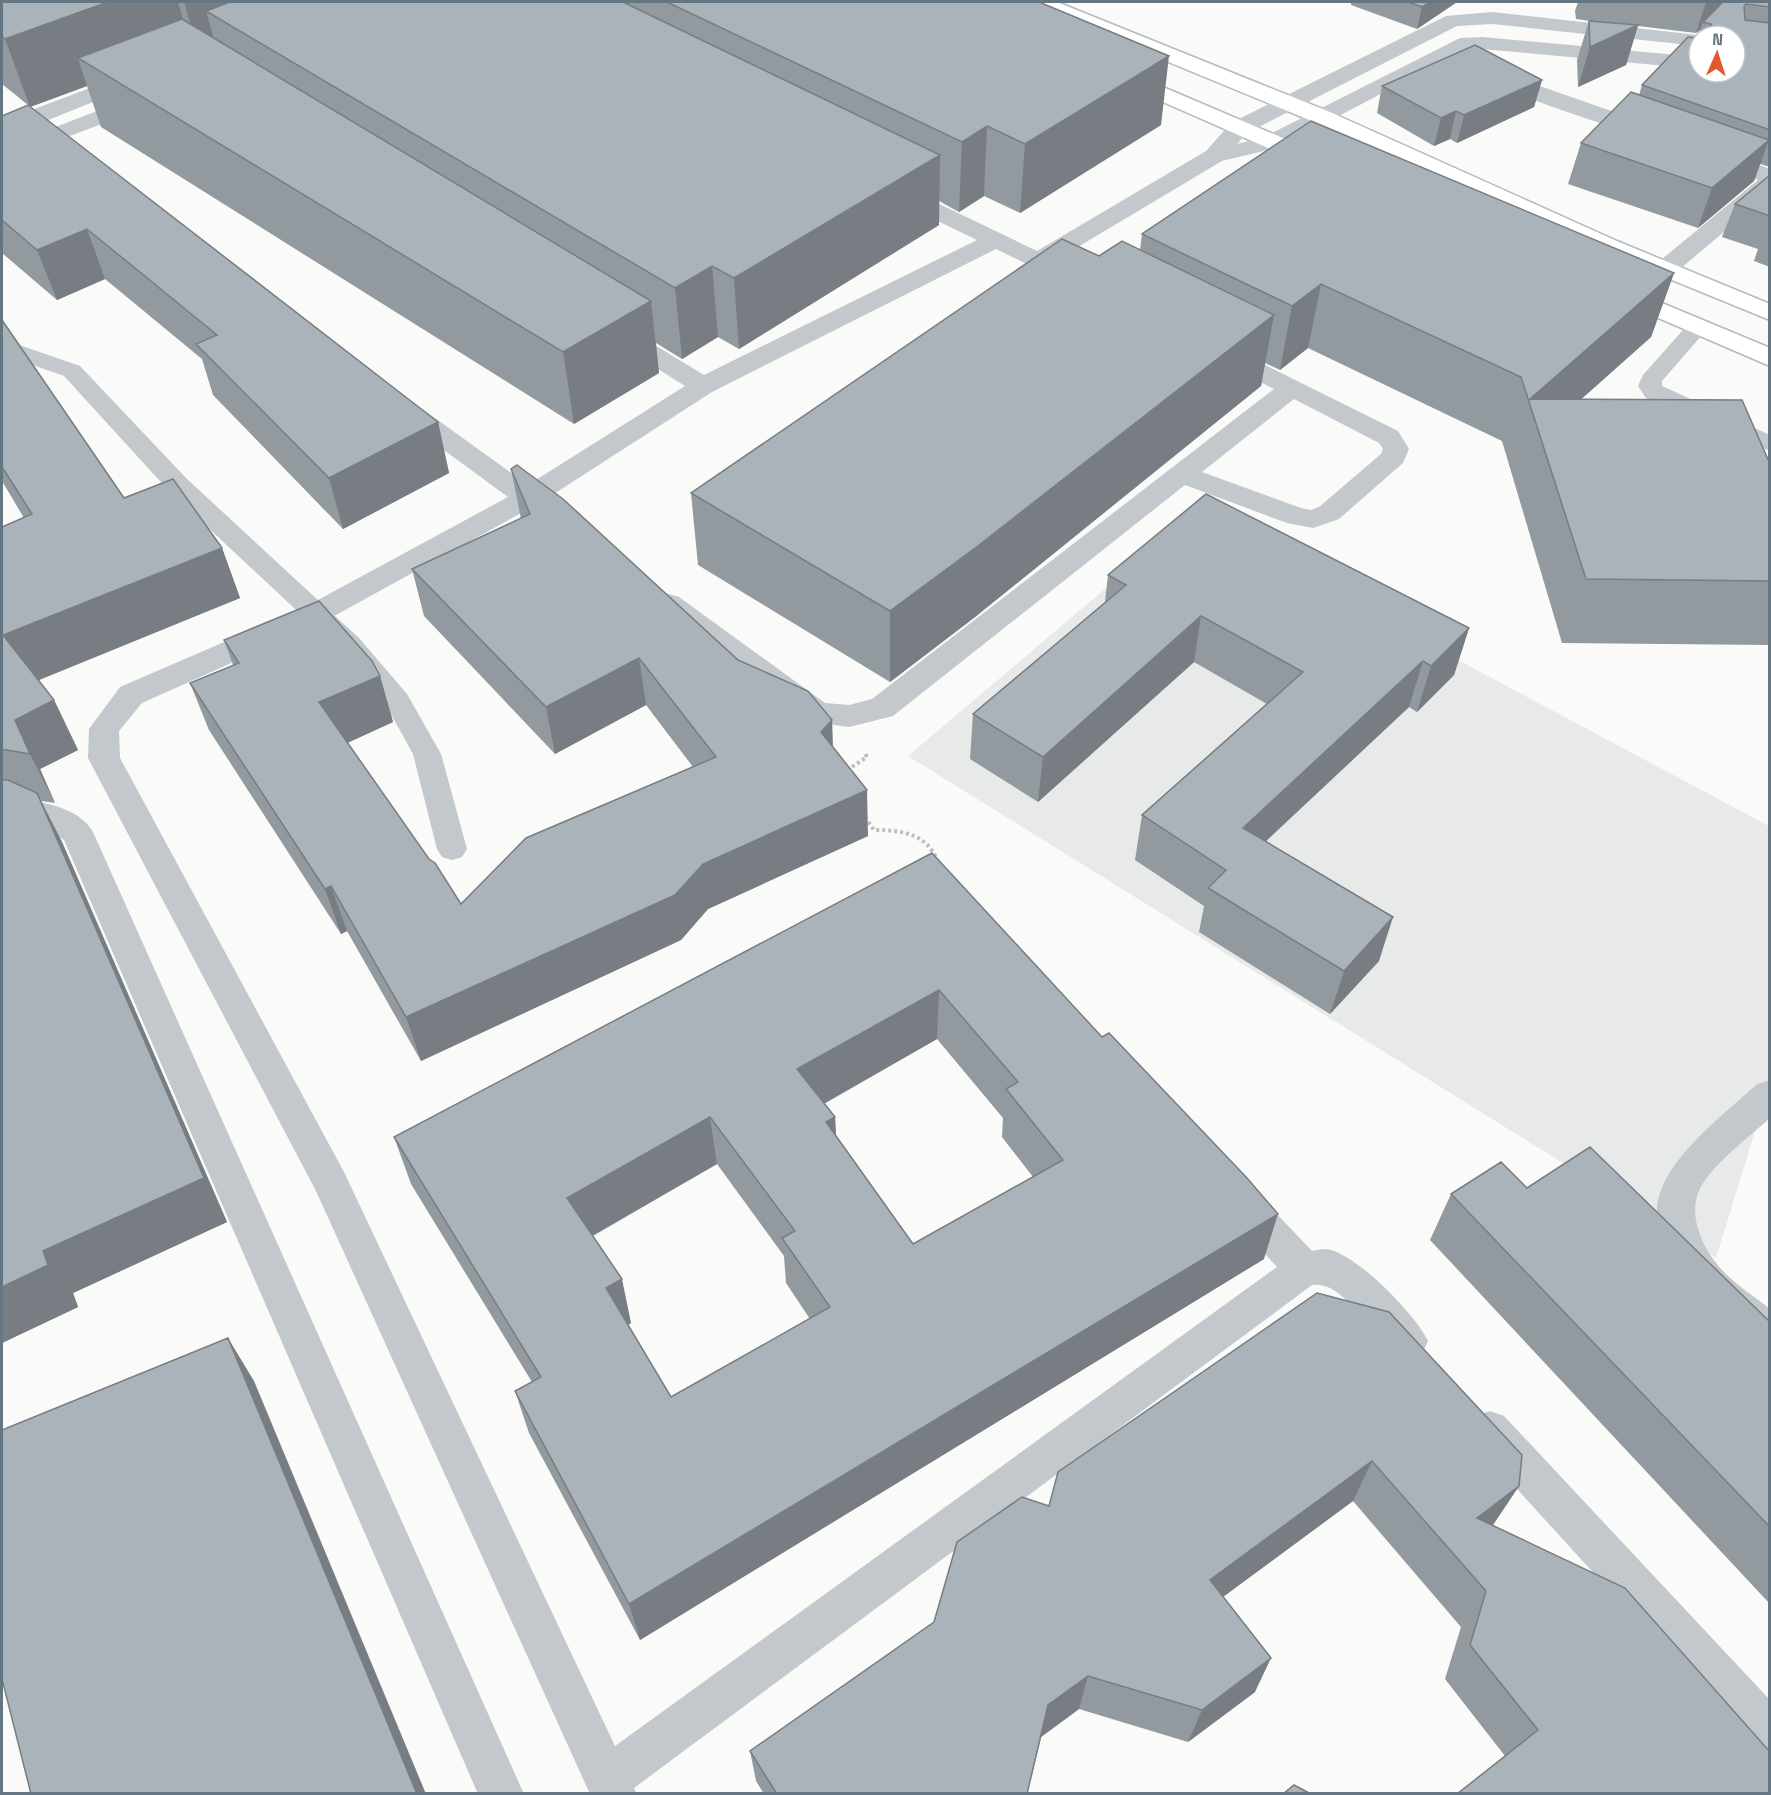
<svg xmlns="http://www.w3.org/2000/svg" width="1771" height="1795" font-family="'Space Grotesk',sans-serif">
  <rect width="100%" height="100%" fill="#fafaf8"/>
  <!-- built -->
  <path fill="#e8e9e9" d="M1190,517L1769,826V1086L1716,1258L908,756Z"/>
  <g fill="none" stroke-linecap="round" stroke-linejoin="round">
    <defs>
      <path id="secondary" d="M1030,2H1057L1330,112L1617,241L1770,304V320L1601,251L1314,122L1033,6Z
        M1123,70L1325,156L1328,161L1325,166L1317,168L1309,166L1115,81L1112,76L1115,71Z
        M1621,286L1770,348V366L1612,298L1609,293L1612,288Z"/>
    </defs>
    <!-- secondary casing -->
    <use href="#secondary" stroke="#b3babf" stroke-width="3"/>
    <!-- path -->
    <path stroke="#bbbfc2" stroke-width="4" stroke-dasharray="3 3" stroke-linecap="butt" d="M847,770L867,757L865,753
      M865,817L874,830C900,830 926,833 937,860"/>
    <!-- lane -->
    <path fill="#c3c8cc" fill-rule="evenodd" d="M1698,320L1706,322L1709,327L1662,381V386L1770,435V451L1646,398L1638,386L1643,375L1690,322Z
      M2,339L80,366L187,479L359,638L407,694L441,754L467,849L462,857L452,860L442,857L437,849L413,754L387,707L341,652L169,491L64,376L2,354Z"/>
    <!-- street -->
    <path fill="#c3c8cc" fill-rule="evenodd" d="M1492,12L1707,36H1699V46L1492,24L1457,26L1247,133L1237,144L1264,137L1460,38L1482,37L1699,57V69L1482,49L1464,50L1280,147L1222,161L1056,260L1084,273L1087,278L1084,283L1075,285L1066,283L996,249L712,392L546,499L563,512L567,518L563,524C546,529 538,520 525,511L325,621L142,703L119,731L120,758L344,1172L615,1746L1277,1267L1227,1213L1221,1201L1227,1189L1240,1185L1253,1189L1312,1251C1316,1250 1321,1249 1326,1249C1355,1252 1416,1315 1428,1341L1422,1354L1408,1359C1404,1358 1398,1356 1394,1354C1369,1337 1346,1280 1312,1285L634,1788L637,1794H590L316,1191L88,758L89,729L120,687L305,607L508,497L396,415L392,409L396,403L405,401L414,403L528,485L685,386L612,340L608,335L612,330L621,327L630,330L704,375L977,240L892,199L888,194L892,189L900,187L908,189L1037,251L1206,151L1231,123L1446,16Z
      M1497,71L1657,127L1660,132L1657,137L1649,139L1641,137C1617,128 1496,91 1486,77L1489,72Z
      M132,72L140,73L143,78L140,83L36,125L45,131L139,95L147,97L150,102L147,107L43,146L33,143L14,128L13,121L16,116Z
      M1715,148L1770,169V193L1674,274L1665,276L1656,274L1653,269L1656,264L1758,180L1707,160L1704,155L1707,150Z
      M1222,345L1231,348L1398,431L1409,449L1403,463L1339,519L1313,528L1287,523L1185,485L893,716L849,727L807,721L659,611L655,604L659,597L669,594L679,597L825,703L849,705L872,699L1274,389L1213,358L1209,353L1213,348ZM1294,399L1379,443L1383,449L1381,454L1319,507L1311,510L1301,508L1202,472Z
      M33,801C54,804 82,812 93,832L524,1794H478L64,840C40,824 30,823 2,828V804Z
      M1770,1080V1118C1750,1136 1721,1158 1706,1179C1682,1209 1702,1250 1726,1274C1739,1287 1755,1297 1770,1309V1351C1743,1341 1705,1308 1689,1285C1675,1266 1655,1235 1657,1210C1659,1162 1724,1115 1757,1084Z
      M1490,1411L1504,1416L1770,1700V1755L1754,1749L1476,1444L1470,1430L1476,1416Z"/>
    <!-- secondary -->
    <use href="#secondary" fill="#fff" fill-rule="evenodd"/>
  </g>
  <!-- wall -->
  <path fill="#929a9f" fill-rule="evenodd" d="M2,2H1039L1161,125L1020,213L984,196L959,212L939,201V225L739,349L718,337L682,359L656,343L659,373L574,424L101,127L87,86L30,107L438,422L449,473L343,529L213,395L202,359L105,279L57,300L2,253V116L28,105L2,84Z
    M1351,2H1457L1417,29L1351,5Z
    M1578,2H1770V167L1760,164L1754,181L1698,228L1568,184L1581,143L1639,95L1642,85L1698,38L1700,30L1696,33L1638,26L1626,65L1578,87L1577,60L1589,21L1597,22L1576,19L1575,11ZM1699,36H1735L1699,72Z
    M1542,80L1534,107L1457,143L1450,139L1434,146L1377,113L1382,86Z
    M1770,175V267L1754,261L1758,249L1722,237L1735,204Z
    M1142,234L1674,273L1651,337L1581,399L1770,464V645L1562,643L1502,441L1308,348L1280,370L1265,363L1261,386L975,617L890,682L698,565L691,493L1099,256L1140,250Z
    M2,320L124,498L222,548L240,598L38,680L54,700L78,750L40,769L55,803L41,801L62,842L227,1222L73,1293L78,1307L2,1343V527L24,518L2,481Z
    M511,469L738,660L832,720L833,747L868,836L708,909L681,940L421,1061L347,931L341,934L209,730L190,683L233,665L224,640L380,676L393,722L347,743L461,904L693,767L646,705L555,754L424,616L412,569L521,519Z
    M1108,575L1469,628L1454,675L1417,712L1409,707L1266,841L1379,961L1330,1014L1199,932L1204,906L1135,860L1142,815L1267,704L1194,662L1038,802L970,759L973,714L1105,602Z
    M932,853L1264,1259L640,1640L529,1433L515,1391L532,1382L411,1184L394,1137ZM937,1039L1003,1118L1002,1137L1033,1177L913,1244L836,1135L835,1117L824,1104ZM717,1164L784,1256L786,1283L810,1319L671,1397L628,1325L631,1323L593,1236Z
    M1527,1188L1770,1322V1604L1430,1240L1451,1194Z
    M1317,1293L1519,1486L1492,1526L1770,1752L1505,1756L1445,1679L1461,1627L1353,1501L1223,1597L1255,1692L1188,1742L1079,1709L1041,1737L1027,1794H764L756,1781L750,1751L934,1622L1049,1506Z"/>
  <!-- shaded-wall -->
  <path fill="#777d82" d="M108,2H178L191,46L78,58L87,86L30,107L5,39Z
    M184,2H375L206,11L220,60L203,67Z
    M1430,2H1457L1417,29L1422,7Z
    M1706,2H1733L1727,18L1711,25V24L1703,22L1700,30L1696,33Z
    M1638,25L1626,65L1578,87L1590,47Z
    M1169,56L1161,125L1020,213L1025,144Z
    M1542,80L1534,107L1457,143L1464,115Z
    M1456,111L1450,139L1434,146L1441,118Z
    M987,126L984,196L959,212L962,142Z
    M1769,140L1754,181L1698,228L1712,188Z
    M940,155L939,225L739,349L734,278Z
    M87,229L105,279L57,300L37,250Z
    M712,266L718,337L682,359L675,288Z
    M1674,273L1651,337L1540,436L1530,399Z
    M1321,284L1308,348L1280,370L1292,306Z
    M651,301L659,373L574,424L563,352Z
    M1274,315L1261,386L975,617L890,682V611Z
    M438,422L449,473L343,529L329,478Z
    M222,548L240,598L27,685L3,635Z
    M1201,616L1194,662L1038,802L1043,757Z
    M1469,628L1454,675L1417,712L1431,666Z
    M639,658L646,705L555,754L546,707Z
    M1423,661L1409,707L1233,872L1243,828Z
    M380,676L393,722L334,749L319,702Z
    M54,700L78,750L40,769L55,803L30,754L15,720Z
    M832,720L833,767L821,732Z
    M867,790L868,836L708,909L681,940L421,1061L406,1017L703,864Z
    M37,793L62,842L227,1222L73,1293L78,1307L2,1343V1287L43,1251Z
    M331,886L347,931L341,934L325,889Z
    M1393,917L1379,961L1330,1014L1344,971Z
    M939,990L937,1039L800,1117L797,1069Z
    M710,1117L717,1164L579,1243L567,1198Z
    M835,1117L837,1164L826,1122Z
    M1278,1214L1264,1259L640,1640L629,1604Z
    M622,1279L631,1323L616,1332L606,1288Z
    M228,1338L254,1381L426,1794H417Z
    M1372,1461L1353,1501L1197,1616L1210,1580Z
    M1519,1486L1493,1525L1455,1555L1477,1518Z
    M1271,1658L1255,1692L1188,1742L1202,1710Z
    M1088,1676L1079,1709L1041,1737L1027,1794L1048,1705Z"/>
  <!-- building -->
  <path fill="#aab3b9" stroke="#777d82" stroke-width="1.5" fill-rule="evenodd" d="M2,2H108L5,39L2,36Z
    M230,2H623L940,155L734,278L712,266L675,288L206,11Z
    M667,2H1039L1169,56L1025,144L987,126L962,142Z
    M1408,2H1430L1422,7Z
    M1723,2H1770V7L1746,4L1744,6L1745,20L1770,23V130L1642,85L1688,37L1699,38V72H1735V36H1711V24L1703,22Z
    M182,19L651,301L563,352L78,58Z
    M1589,21L1638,25L1590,47Z
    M1475,45L1542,80L1464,115L1456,111L1441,118L1382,86Z
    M1631,92L1769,140L1712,188L1581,143Z
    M28,105L438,422L329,478L196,344L217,335L87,229L37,250L2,220V116Z
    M1311,121L1674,273L1530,399L1742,400L1770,464V581L1586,579L1521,377L1321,284L1292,306L1142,234Z
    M1770,175V216L1735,204Z
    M1062,239L1099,256L1122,241L1274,315L979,545L890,611L691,493Z
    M2,320L124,498L173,479L222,548L3,635L54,700L15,720L30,754L7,750H2V527L32,514L2,467Z
    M517,465L563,499L738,660L808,691L832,720L821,732L867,790L703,864L675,895L406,1017L331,886L325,889L190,683L239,663L224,640L319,601L372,661L380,676L319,702L429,859L435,863L461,904L526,838L716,757L639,658L546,707L412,569L530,514L511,469Z
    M1206,494L1469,628L1431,666L1423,661L1243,828L1393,917L1344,971L1208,888L1226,870L1142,815L1303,672L1201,616L1043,757L973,714L1126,585L1108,575Z
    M2,780H8L37,793L204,1178L43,1251L48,1265L2,1287Z
    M932,853L1102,1037L1109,1033L1247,1178L1278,1214L629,1604L515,1391L541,1377L394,1137ZM939,990L1018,1082L1006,1089L1063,1160L913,1244L826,1122L835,1117L797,1069ZM710,1117L795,1231L782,1238L830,1307L671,1397L606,1288L622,1279L567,1198Z
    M1590,1147L1770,1322V1527L1451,1194L1501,1162L1527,1188Z
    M1317,1293L1389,1312L1522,1455L1519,1486L1477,1518L1625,1588L1770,1752V1794H1457L1538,1730L1470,1645L1486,1591L1372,1461L1210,1580L1271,1658L1202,1710L1088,1676L1048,1705L1027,1794H777L750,1751L934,1622L957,1542L1022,1497L1049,1506L1058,1472Z
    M228,1338L417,1794H31L2,1679V1430Z
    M1294,1785L1311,1794H1283Z"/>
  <!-- border -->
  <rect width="1771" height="1795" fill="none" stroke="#657683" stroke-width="6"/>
  <!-- north arrow -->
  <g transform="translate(1717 54) rotate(3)"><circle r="28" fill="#ffffff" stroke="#c1c8cd" stroke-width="1.5"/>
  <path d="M0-4.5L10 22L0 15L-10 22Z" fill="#e4572e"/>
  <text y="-9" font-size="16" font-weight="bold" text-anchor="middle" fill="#657683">N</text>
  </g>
</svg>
